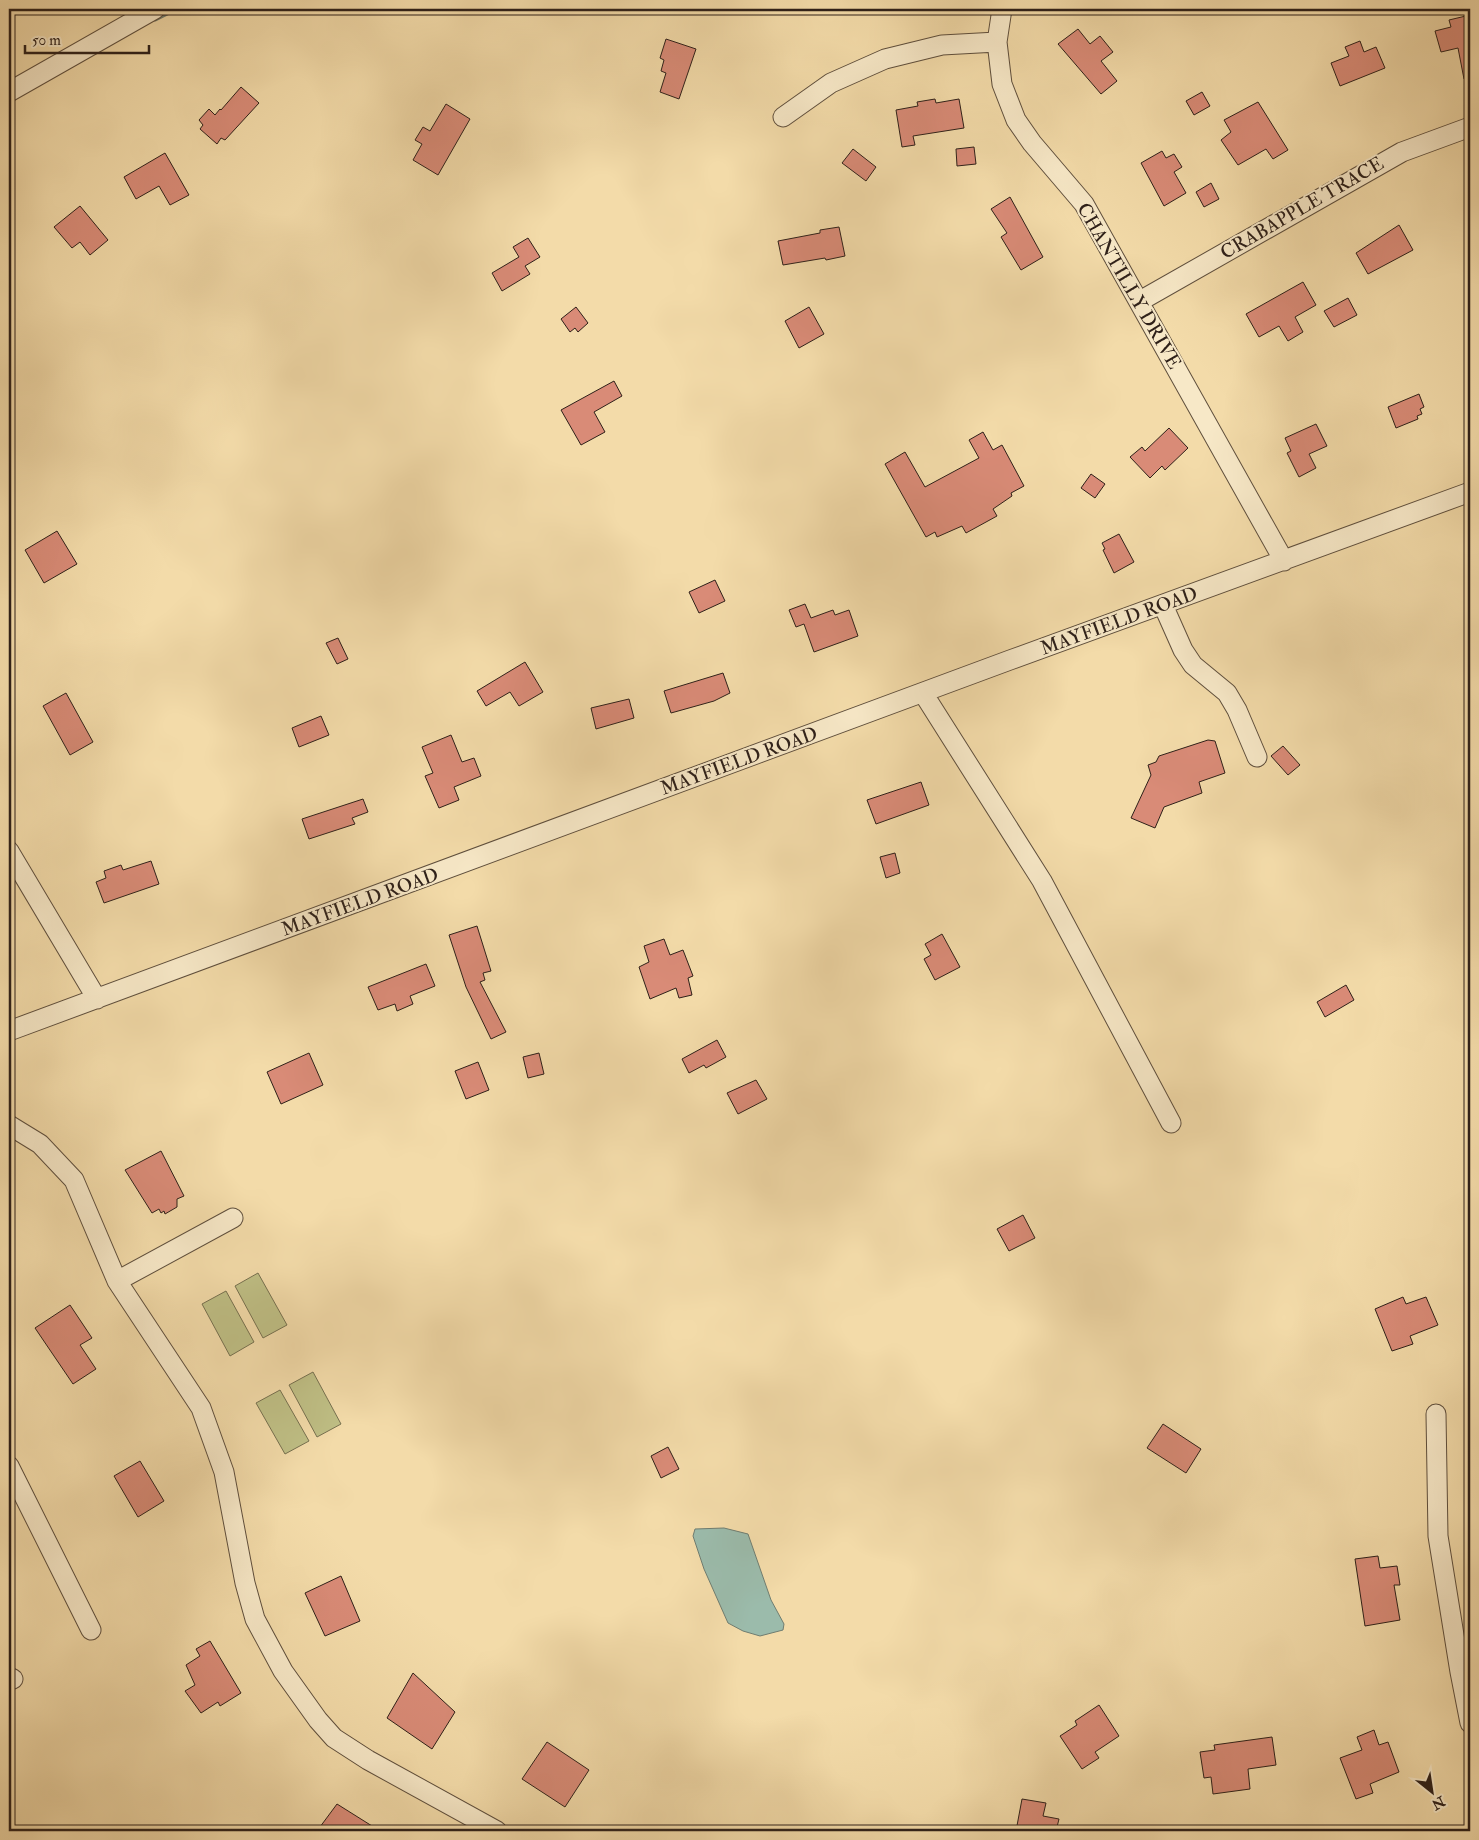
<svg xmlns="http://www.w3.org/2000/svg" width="1479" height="1840" font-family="'IM FELL Double Pica',serif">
  <rect width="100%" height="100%" fill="#f3dba9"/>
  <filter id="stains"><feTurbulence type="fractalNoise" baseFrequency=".004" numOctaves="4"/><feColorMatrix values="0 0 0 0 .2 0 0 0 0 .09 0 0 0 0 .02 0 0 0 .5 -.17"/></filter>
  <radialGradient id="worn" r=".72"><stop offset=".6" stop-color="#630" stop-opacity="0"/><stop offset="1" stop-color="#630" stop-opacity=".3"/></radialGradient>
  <!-- green -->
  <path fill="#bfbf85" stroke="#76704f" d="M258,1273L287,1325L263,1338L235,1286Z
    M226,1291L254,1342L230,1356L202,1304Z
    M313,1372L341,1424L317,1437L289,1385Z
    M280,1390L309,1441L285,1454L256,1403Z"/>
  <!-- water -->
  <path fill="#9bbbab" stroke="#6f7d71" d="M724,1528L748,1534L771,1600L784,1624L783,1630L760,1636L743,1631L728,1623L704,1569L693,1536L695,1529Z"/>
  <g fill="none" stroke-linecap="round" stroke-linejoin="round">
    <!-- stream -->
    <path stroke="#6f7d71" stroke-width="5" d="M155,19L175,9"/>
  </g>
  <!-- building -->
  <path fill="#d98b77" stroke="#2e2019" d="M1470,15V78L1464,79L1458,48L1441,52L1435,31L1451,27L1449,20Z
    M1078,29L1090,44L1100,36L1113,52L1101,61L1117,81L1101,94L1058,44Z
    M666,39L696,49L679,99L660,92L666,73L661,71L664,60L660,58Z
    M1360,41L1364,52L1376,47L1385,68L1340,86L1331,63L1349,56L1345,47Z
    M241,87L259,103L225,140L221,138L217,144L200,129L203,125L199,120L209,109L215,115L220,109L221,110Z
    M1202,92L1210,106L1194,115L1186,101Z
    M935,99L936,103L959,99L964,128L913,136L915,145L902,147L896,110L918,106L917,102Z
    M1258,102L1288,150L1273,159L1266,149L1238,165L1221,140L1231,132L1224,120Z
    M446,104L470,119L438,175L413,160L422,144L415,140L423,127L430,131Z
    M974,147L976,164L957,166L956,149Z
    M853,149L876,167L866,181L842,163Z
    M1162,151L1166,158L1174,154L1182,167L1174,172L1186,193L1164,206L1141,163Z
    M165,153L189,195L170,205L159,186L136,199L124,177Z
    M1211,183L1219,199L1204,207L1196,192Z
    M1010,197L1043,257L1021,270L1001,237L1007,233L991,209Z
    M80,206L108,240L90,255L80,242L72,248L54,227Z
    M1399,225L1413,250L1368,274L1356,253Z
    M839,227L845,256L826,260L825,258L783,265L778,241L820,233V230Z
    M528,238L540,257L525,266L530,274L502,291L492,273L519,257L513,247Z
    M1303,282L1316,305L1295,317L1303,332L1288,341L1279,326L1259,337L1246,314Z
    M1348,298L1357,315L1334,327L1324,311Z
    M576,307L588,323L578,332L575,328L570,332L561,319Z
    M809,307L824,334L799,348L785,321Z
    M614,381L622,396L594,412L605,432L581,445L561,410Z
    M1419,394L1424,407L1420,409L1422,414L1417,416L1418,419L1396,428L1388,407Z
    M1316,424L1327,446L1309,454L1316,468L1299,477L1287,453L1291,451L1285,438Z
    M1169,428L1188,448L1165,470L1162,466L1150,478L1130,457L1142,447L1145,451Z
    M983,432L993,450L1002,445L1024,486L1011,493L1012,496L993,509L997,516L966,533L962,526L937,537L935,532L926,537L885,464L905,452L925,487L979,458L969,440Z
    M1091,474L1105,484L1095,498L1081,488Z
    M57,531L77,564L44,583L25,550Z
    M1119,534L1134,562L1114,573L1103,550L1105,549L1102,543Z
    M715,580L725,601L699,613L689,592Z
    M805,604L811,618L833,610L835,615L849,610L858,636L814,652L804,624L796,627L789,610Z
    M338,638L348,659L337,664L326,643Z
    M525,662L543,692L519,706L510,692L486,706L477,691Z
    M723,673L730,693L714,701L671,713L664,691Z
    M66,693L93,742L70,755L43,706Z
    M629,699L634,718L596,729L591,708Z
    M321,716L329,735L299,747L292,728Z
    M451,735L462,762L474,758L481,776L454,787L459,800L439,808L425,776L433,773L422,747Z
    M1208,740L1215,741L1225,773L1199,782L1202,793L1164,807L1155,828L1131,818L1151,775L1148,765L1156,762L1159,756Z
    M1283,746L1300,765L1288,775L1271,756Z
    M921,782L929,805L876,824L867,800Z
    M363,799L368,812L352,818L355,824L309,839L302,819Z
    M895,853L900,873L886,878L880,857Z
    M151,861L159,884L104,903L96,882L106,878L104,871L121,865L123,870Z
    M477,926L491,971L483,973L485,980L480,982L506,1032L491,1039L466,987L449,935Z
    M942,934L960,967L935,980L924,959L931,955L925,944Z
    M664,939L670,955L683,950L693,976L688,978L692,995L679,998L676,988L650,999L639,967L649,962L644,946Z
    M426,964L435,986L410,996L413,1004L397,1011L395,1004L378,1010L368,987Z
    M1346,985L1354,1000L1325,1017L1317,1002Z
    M717,1040L726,1057L706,1068L704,1065L689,1073L682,1059Z
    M309,1053L323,1085L281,1104L267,1072Z
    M539,1053L544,1074L528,1078L523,1057Z
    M478,1062L489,1090L466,1099L455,1071Z
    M756,1080L767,1099L738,1114L727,1093Z
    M161,1151L184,1196L177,1199V1207L165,1214L164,1211L161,1213L159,1209L152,1213L125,1170Z
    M1023,1215L1035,1238L1009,1251L997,1229Z
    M1403,1297L1406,1304L1426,1297L1438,1325L1410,1336L1413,1344L1392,1351L1375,1309Z
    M70,1305L92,1338L80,1345L96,1369L73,1384L35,1328Z
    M1163,1424L1201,1449L1186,1473L1147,1448Z
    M668,1447L679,1469L661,1478L651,1456Z
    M140,1461L164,1501L138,1517L114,1476Z
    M1378,1556L1380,1568L1397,1566L1400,1585H1394L1400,1620L1365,1626L1355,1559Z
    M341,1576L360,1621L325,1636L305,1593Z
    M210,1641L241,1693L220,1706L218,1702L201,1713L185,1691L195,1685L186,1665L200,1656L196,1649Z
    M413,1673L455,1712L432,1749L387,1718Z
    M1099,1705L1119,1736L1095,1752L1099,1758L1082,1769L1060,1736L1077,1725L1075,1721Z
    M1374,1730L1379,1745L1388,1742L1399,1772L1370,1784L1373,1793L1356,1799L1340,1758L1362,1750L1357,1737Z
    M1272,1737L1276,1765L1248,1769L1250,1789L1213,1794L1211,1777L1204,1778L1200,1752L1215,1750L1214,1745Z
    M547,1742L589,1770L565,1807L522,1779Z
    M1022,1799L1046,1803L1043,1816L1059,1819L1056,1831H1016Z
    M337,1804L380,1831H317Z"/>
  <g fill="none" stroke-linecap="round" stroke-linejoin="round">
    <defs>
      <path id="minor" d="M1002,9L997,42L1002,84L1016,120L1032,143L1084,204L1284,561
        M9,92L155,9
        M783,117L831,83L885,59L942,45L997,42
        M1140,301L1402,152L1470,127
        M1163,605L1183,650L1193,665L1227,693L1237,710L1257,757
        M923,693L1042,881L1171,1123
        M9,851L97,999
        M9,1031L1010,660L1470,492
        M9,1125L40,1144L74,1180L117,1281L201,1408L224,1472L245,1583L255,1619L283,1671L318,1720L334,1738L368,1760L497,1831
        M117,1281L233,1218
        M1436,1414L1438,1536L1460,1672L1470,1723
        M9,1466L91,1630
        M9,1677L13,1679"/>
    </defs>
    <!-- minor casing -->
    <use href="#minor" stroke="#5f4f3d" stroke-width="21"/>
    <!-- minor -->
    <use href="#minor" stroke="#f7e8c7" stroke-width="19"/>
  </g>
  <g text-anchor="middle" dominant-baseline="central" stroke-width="4" stroke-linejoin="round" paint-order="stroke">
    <!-- street labels -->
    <g font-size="19" fill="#2e2019" stroke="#f7e8c7">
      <text transform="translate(1302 208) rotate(-30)">CRABAPPLE TRACE</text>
      <text transform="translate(1129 286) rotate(60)">CHANTILLY DRIVE</text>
      <text transform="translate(1119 621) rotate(-20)">MAYFIELD ROAD</text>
      <text transform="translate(739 761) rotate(-20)">MAYFIELD ROAD</text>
      <text transform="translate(360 902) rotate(-20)">MAYFIELD ROAD</text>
    </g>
  </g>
  <!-- margin -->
  <rect width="1479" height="1840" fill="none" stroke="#f3dba9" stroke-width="30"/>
  <rect x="10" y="10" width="1459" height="1820" fill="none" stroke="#2e2019" stroke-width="2.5"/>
  <rect x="15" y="15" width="1449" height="1810" fill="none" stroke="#2e2019"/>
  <!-- north arrow -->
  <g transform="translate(1432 1792) rotate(150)" stroke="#f7e8c7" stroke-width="4" paint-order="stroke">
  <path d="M0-4L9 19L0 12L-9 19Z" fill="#2e2019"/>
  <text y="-8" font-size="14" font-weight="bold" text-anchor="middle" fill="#2e2019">N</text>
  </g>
  <!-- scale -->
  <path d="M25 45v8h124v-8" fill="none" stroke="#2e2019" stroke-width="2.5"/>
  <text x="32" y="45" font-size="15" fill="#2e2019" stroke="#f7e8c7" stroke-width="4" paint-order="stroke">50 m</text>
  <rect width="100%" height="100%" filter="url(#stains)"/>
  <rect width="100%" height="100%" fill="url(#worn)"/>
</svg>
